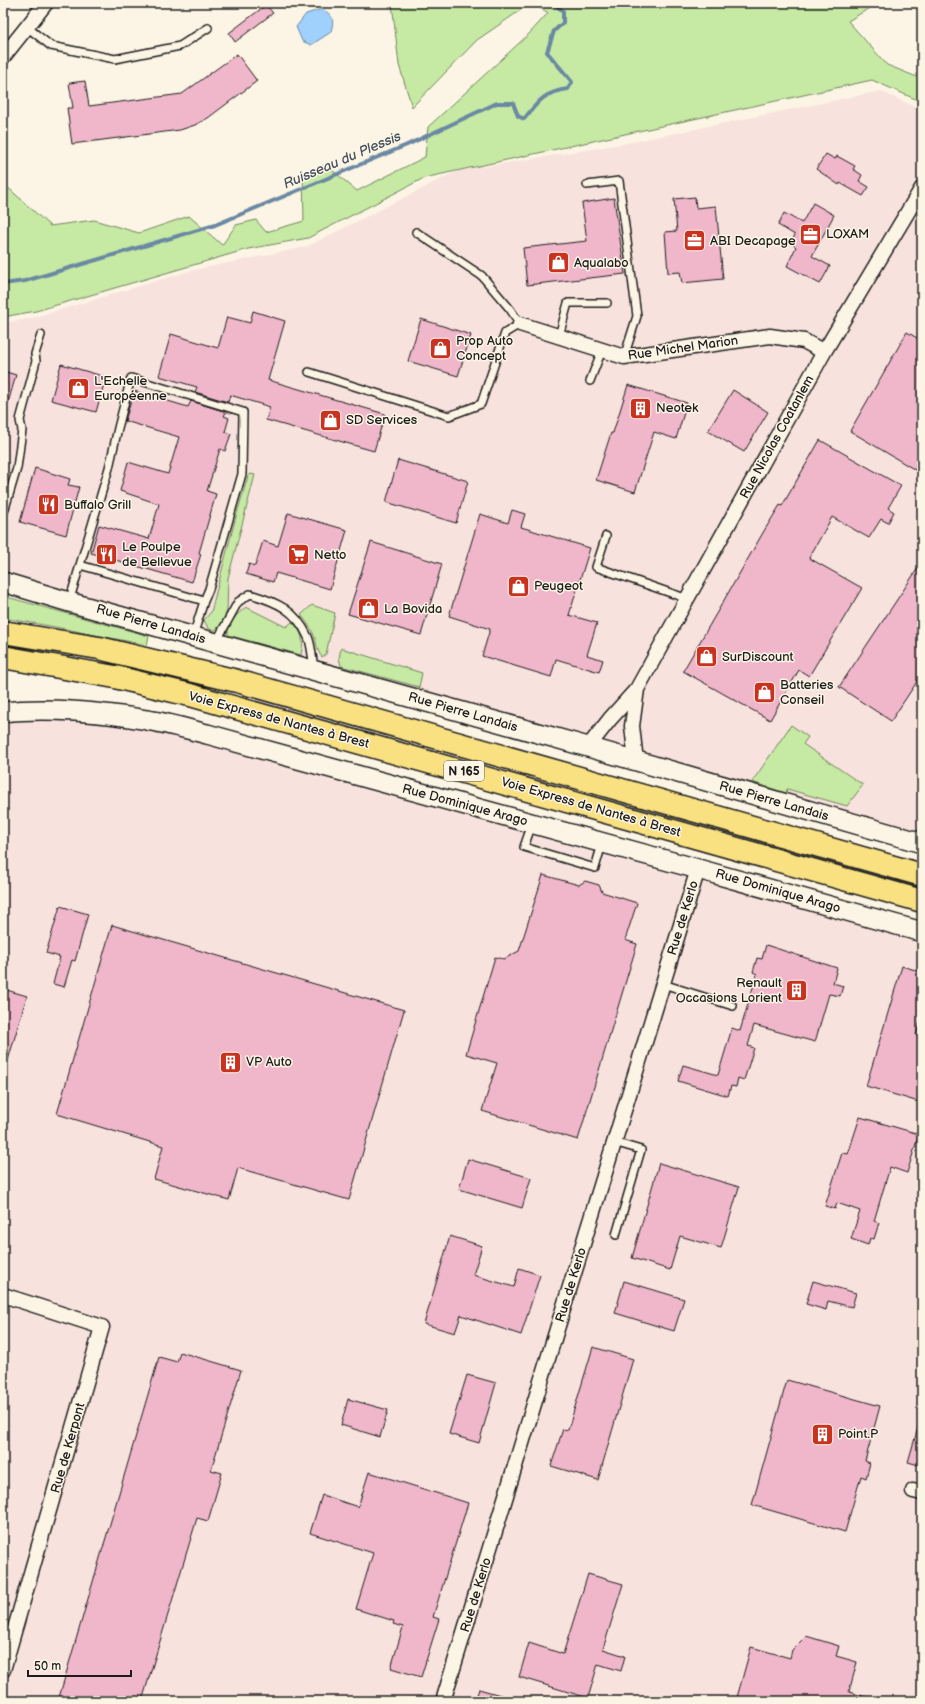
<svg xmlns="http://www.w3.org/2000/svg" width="925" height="1704" font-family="'Balsamiq Sans',sans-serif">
  <rect width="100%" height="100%" fill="#fcf5e5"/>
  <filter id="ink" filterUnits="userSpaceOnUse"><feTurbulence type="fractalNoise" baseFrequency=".025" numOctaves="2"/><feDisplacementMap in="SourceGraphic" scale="8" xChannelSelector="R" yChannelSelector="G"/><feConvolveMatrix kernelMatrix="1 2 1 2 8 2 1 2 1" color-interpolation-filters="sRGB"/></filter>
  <g filter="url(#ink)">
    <!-- built -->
    <path fill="#f8e2dd" d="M880,91L922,110V843L3,582V323L32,318L193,270L306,247L457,171L622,144Z
      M3,712L105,715L922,932V1701H3Z"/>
    <!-- green -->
    <path fill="#c6eaa3" stroke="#718360" d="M392,3H531L477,40L412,107L399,65Z
      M532,3H878L848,21L887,65L922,79V102L872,80L424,178L308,238L248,249L36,311L3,317V183L50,226L94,220L139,233L189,216L222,245L236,225L256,220L266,232L304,221L303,175L326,165L357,191L425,157L428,127L529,34L548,13Z
      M251,474L255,475L228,578L227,611L222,623L214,631L208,628L204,620L211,612L235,520L248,476Z
      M3,596L149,636L147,645L50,626L3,618Z
      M312,605L335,613L326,654L322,657C317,651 317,645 315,638C312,629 307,622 301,615Z
      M246,607L286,627L292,622C303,632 304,641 301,655L228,635C227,624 238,613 246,607Z
      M341,648L422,673L419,687L341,666L339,658Z
      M791,725L808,737L803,744L863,785L847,806L787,789L786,793L752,782Z"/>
    <!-- water -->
    <path fill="#a0d0fc" stroke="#6b88a2" d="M322,9C334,16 334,19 331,32L311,45L302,41L296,27L306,14Z"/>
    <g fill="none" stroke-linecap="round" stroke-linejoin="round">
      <!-- stream -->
      <path stroke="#6b88a2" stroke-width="4" d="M3,284L25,281L215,225L407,145L497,103H513L518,116L524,119C538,102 544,92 568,89L572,82L547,52L554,31L563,23V11L553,3"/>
    </g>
    <!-- building -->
    <path fill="#f0b7cb" stroke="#1c1c1c" d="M266,5L273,13L235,42L229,33Z
      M237,54L257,81L208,118L195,125L180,130L72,144L67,108H73L69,83L85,81L89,106L182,94Z
      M826,154L835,159L837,156L855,166L853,169L862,175L859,181L869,187L863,196L840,183L839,185L816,169Z
      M695,197L696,208L716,206L723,279L682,283L680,272L668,273L665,232L677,231L674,199Z
      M614,198L625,274L527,285L523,248L587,241L582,203Z
      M813,203L834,215L812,256L830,266L820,284L787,266L796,247L791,243L795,235L778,225L784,213L802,223Z
      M253,311L285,321L268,380L385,414L374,451L266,420L270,407L230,395L228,402L195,392L197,387L159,376L171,334L218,348L227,317L250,323Z
      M421,319L471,335L458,376L408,361Z
      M907,332L922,341V474L850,431Z
      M61,364L106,377L96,412L51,400Z
      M3,371L16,375L6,410L3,409Z
      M628,385L687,403L676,439L654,432L635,492L596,480L611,433H613Z
      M733,390L768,412L744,452L708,431Z
      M134,391L188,407L191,401L226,412L224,416L229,418L225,432L231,434L225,451L220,449L207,491L216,494L199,553L201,554L192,582L91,553L99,525L149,539L159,504L120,491L128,462L168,474L179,437L125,421Z
      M820,440L901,486L888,508L894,512L888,523L881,519L869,538L832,517L809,558L862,588L809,676L799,670L770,720L683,671L764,531L780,505L782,506Z
      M398,460L468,481L456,523L386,502Z
      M35,468L70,479L68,485L79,487L66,535L20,522Z
      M512,510L525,514L521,527L590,548L569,615L597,623L587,655L603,660L599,672L556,659L551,677L482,656L490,629L449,616L480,514L508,523Z
      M288,513L347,530L330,589L276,573L273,582L246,574L249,564L255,566L263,541L278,546Z
      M371,542L442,564L421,635L348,614Z
      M922,562V674L891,721L839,687Z
      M543,875L579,885L585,881L599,885L602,892L637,903L625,940L637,944L578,1140L482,1111L497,1063L466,1054L495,957L504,959L519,951Z
      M60,906L88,914L75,961L72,960L64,987L53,984L60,957L46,953Z
      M112,925L404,1010L349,1200L238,1168L229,1200L154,1179L163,1146L57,1114Z
      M766,945L837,968L833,983L843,986L840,996L829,994L815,1042L754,1025L748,1046L754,1048L744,1080L738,1078L736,1087L731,1086L728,1096L678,1081L683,1065L718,1075L732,1028L740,1031L757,974L753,972L757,958L762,959Z
      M902,966L922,972V1015L916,1035L922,1037V1103L866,1086Z
      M3,989L27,996L6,1067H3Z
      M860,1117L919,1134L907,1173L890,1167L874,1221L879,1223L874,1239L870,1238L868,1245L851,1239L860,1211L837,1203L835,1209L825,1206L842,1153L848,1154Z
      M468,1159L531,1178L522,1208L459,1189Z
      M659,1163L739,1187L721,1248L680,1236L670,1270L632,1258Z
      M450,1236L482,1246L473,1275L514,1287L519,1268L540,1275L521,1335L461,1315L455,1333L424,1324Z
      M624,1281L684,1299L674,1331L615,1313Z
      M813,1281L856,1293L852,1307L828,1301L826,1310L806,1304Z
      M593,1347L633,1359L598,1480L551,1466L563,1429L568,1430Z
      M180,1352L241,1370L211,1470L222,1473L208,1521L197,1518L142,1701H58L159,1357L177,1362Z
      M467,1375L496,1383L479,1443L449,1434Z
      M787,1380L880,1406L865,1461L870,1463L866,1478L861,1476L845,1532L752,1505Z
      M348,1399L388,1410L380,1437L341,1425Z
      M919,1424L922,1425V1466L908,1462Z
      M369,1472L468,1503L433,1617L439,1619L421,1677L391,1668L403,1627L393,1624L394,1621L356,1609L373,1553L310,1533L322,1495L358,1507Z
      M588,1574L623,1584L603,1649L625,1656L621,1671L598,1664L588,1698L519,1677L529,1643L563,1654Z
      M806,1636L839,1646L836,1656L857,1662L849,1692L869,1698V1701H736L751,1647L790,1658L792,1650Z
      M479,1689L511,1698V1701H475Z"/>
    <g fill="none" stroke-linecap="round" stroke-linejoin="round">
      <defs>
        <path id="lane" d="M27,27L51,46L115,59L180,46L208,28
          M587,185L619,181L637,316L624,357
          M559,336L568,303H607
          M309,372L449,416L481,404L505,333L520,324L510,309L482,276L416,232
          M590,381L602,350
          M3,515L17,468L22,430L20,420L36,361L35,354L41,335
          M606,536L596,567L688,599
          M80,565L109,468L118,428L131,378L243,412L242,474L209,589L204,601
          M69,602L80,565L204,601L193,636
          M216,642L238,602L250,594C277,602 296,610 308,637C312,646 312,659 314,668
          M532,824L524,847L595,868L602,844
          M663,984L733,1006
          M614,1142L641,1150L616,1235"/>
        <path id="street" d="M3,57L46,3
          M520,324L624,357L770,336L804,341L824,352
          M588,747L610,719L637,689L824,352L922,188
          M636,761L632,726L637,689
          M3,1295L102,1327L3,1670
          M913,1491L922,1493
          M443,1701L698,869"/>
        <path id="secondary" d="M3,582L69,602L588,747L922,843
          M3,712C47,707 103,712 147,720C167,723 187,729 207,734L698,869L922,932"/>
        <path id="highway" d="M3,632L99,648L237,681L922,875
          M3,657L115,677L190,695L922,901"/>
      </defs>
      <!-- lane casing -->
      <use href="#lane" stroke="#1c1c1c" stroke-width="10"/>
      <!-- street casing -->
      <use href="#street" stroke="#1c1c1c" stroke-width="17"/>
      <!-- secondary casing -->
      <use href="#secondary" stroke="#1c1c1c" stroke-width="22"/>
      <!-- highway casing -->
      <use href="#highway" stroke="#1c1c1c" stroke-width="25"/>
      <!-- lane -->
      <use href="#lane" stroke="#fcf5e5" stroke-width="7"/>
      <!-- street -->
      <use href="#street" stroke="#fcf5e5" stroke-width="14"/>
      <!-- secondary -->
      <use href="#secondary" stroke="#fcf5e5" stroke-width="19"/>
      <!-- highway -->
      <use href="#highway" stroke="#f9e181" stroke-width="22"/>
    </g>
  </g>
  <!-- icons -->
  <defs>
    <symbol id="office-square" viewBox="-11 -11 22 22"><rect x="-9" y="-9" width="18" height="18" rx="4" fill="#c8321e" stroke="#fcf5e5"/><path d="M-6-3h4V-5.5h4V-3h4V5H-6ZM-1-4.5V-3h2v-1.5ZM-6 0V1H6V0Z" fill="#fff"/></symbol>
    <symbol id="shop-square" viewBox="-11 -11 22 22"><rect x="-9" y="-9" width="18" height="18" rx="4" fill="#c8321e" stroke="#fcf5e5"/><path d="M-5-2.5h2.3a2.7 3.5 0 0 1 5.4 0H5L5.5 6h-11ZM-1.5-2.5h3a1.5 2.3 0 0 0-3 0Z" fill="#fff"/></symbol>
    <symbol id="building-square" viewBox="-11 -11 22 22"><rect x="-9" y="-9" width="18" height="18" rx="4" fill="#c8321e" stroke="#fcf5e5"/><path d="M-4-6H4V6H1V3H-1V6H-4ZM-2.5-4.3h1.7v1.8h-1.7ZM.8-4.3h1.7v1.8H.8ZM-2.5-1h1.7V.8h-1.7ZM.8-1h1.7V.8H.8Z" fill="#fff"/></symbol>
    <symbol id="restaurant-square" viewBox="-11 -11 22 22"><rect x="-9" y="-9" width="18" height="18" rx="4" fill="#c8321e" stroke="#fcf5e5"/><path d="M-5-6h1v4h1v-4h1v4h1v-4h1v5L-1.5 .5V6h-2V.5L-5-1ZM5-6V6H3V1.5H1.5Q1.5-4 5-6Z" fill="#fff"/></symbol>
    <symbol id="supermarket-square" viewBox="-11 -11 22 22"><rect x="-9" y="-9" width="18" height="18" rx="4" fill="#c8321e" stroke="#fcf5e5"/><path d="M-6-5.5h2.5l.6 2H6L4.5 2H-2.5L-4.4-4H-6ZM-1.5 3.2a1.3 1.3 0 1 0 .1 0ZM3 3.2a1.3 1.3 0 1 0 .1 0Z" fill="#fff"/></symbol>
  </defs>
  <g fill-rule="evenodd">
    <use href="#office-square" x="798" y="222" width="25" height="25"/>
    <use href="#office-square" x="682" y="228" width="25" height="25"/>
    <use href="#shop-square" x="546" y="250" width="25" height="25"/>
    <use href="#shop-square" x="428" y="336" width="25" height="25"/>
    <use href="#shop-square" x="66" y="376" width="25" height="25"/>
    <use href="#building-square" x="628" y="396" width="25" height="25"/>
    <use href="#shop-square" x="318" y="408" width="25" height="25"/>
    <use href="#restaurant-square" x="36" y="492" width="25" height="25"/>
    <use href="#restaurant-square" x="94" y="542" width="25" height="25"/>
    <use href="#supermarket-square" x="286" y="542" width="25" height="25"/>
    <use href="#shop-square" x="506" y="574" width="25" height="25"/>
    <use href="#shop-square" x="356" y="596" width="25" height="25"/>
    <use href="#shop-square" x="694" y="644" width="25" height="25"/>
    <use href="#shop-square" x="752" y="680" width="25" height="25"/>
    <use href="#building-square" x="784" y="978" width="25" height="25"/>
    <use href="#building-square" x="218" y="1050" width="25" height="25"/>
    <use href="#building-square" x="810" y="1422" width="25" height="25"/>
  </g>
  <g text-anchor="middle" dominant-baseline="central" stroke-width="3" stroke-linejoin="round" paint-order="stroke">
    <!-- shield labels -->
    <rect fill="#fcf5e5" stroke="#5f5d58" stroke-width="1" x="444" y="761" width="40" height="20" rx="3"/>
    <g font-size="12" font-weight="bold" fill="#1c1c1c">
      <text x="464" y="771">N 165</text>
    </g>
    <!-- poi labels -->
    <g font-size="13" fill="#1c1c1c" stroke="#fcf5e5" text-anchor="start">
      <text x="826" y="234">LOXAM</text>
      <text x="710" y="241">ABI Decapage</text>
      <text x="574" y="263">Aqualabo</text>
      <text x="456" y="341">Prop Auto<tspan x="456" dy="15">Concept</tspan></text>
      <text x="94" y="381">L'Echelle<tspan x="94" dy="15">Européenne</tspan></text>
      <text x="656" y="408">Neotek</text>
      <text x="346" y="420">SD Services</text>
      <text x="64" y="505">Buffalo Grill</text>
      <text x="122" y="547">Le Poulpe<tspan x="122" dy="15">de Bellevue</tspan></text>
      <text x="314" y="555">Netto</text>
      <text x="534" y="586">Peugeot</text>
      <text x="384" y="609">La Bovida</text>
      <text x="722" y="657">SurDiscount</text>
      <text x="780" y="685">Batteries<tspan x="780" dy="15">Conseil</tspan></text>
      <text x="782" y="983" text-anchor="end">Renault<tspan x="782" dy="15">Occasions Lorient</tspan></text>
      <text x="246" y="1062">VP Auto</text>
      <text x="838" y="1434">Point.P</text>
    </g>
    <!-- street labels -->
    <g font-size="13" fill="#1c1c1c" stroke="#fcf5e5">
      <text transform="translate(683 348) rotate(-8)">Rue Michel Marion</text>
      <text transform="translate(777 437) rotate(-61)">Rue Nicolas Coatanlem</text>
      <text transform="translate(151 624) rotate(16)">Rue Pierre Landais</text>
      <text transform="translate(463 712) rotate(16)">Rue Pierre Landais</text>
      <text transform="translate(279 720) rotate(15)">Voie Express de Nantes à Brest</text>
      <text transform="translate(774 801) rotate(16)">Rue Pierre Landais</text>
      <text transform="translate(465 805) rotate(15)">Rue Dominique Arago</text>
      <text transform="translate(591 807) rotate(16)">Voie Express de Nantes à Brest</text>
      <text transform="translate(778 891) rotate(16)">Rue Dominique Arago</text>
      <text transform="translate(683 918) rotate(-73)">Rue de Kerlo</text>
      <text transform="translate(571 1285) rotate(-73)">Rue de Kerlo</text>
      <text transform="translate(68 1448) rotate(-74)">Rue de Kerpont</text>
      <text transform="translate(476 1595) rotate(-73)">Rue de Kerlo</text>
    </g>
    <!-- water labels -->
    <g font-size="14" font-style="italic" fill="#44525f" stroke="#fcf5e5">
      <text transform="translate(342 160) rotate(-23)">Ruisseau du Plessis</text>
    </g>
  </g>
  <!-- margin -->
  <rect width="925" height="1704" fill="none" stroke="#fcf5e5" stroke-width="16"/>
  <rect x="8" y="8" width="909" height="1688" fill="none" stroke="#1c1c1c" stroke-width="1.5" filter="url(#ink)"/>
  <!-- scale -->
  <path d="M28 1670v6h103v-6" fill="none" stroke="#1c1c1c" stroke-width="2"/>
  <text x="34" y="1670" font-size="12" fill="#1c1c1c" stroke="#fcf5e5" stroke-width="3" paint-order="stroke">50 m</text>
</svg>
